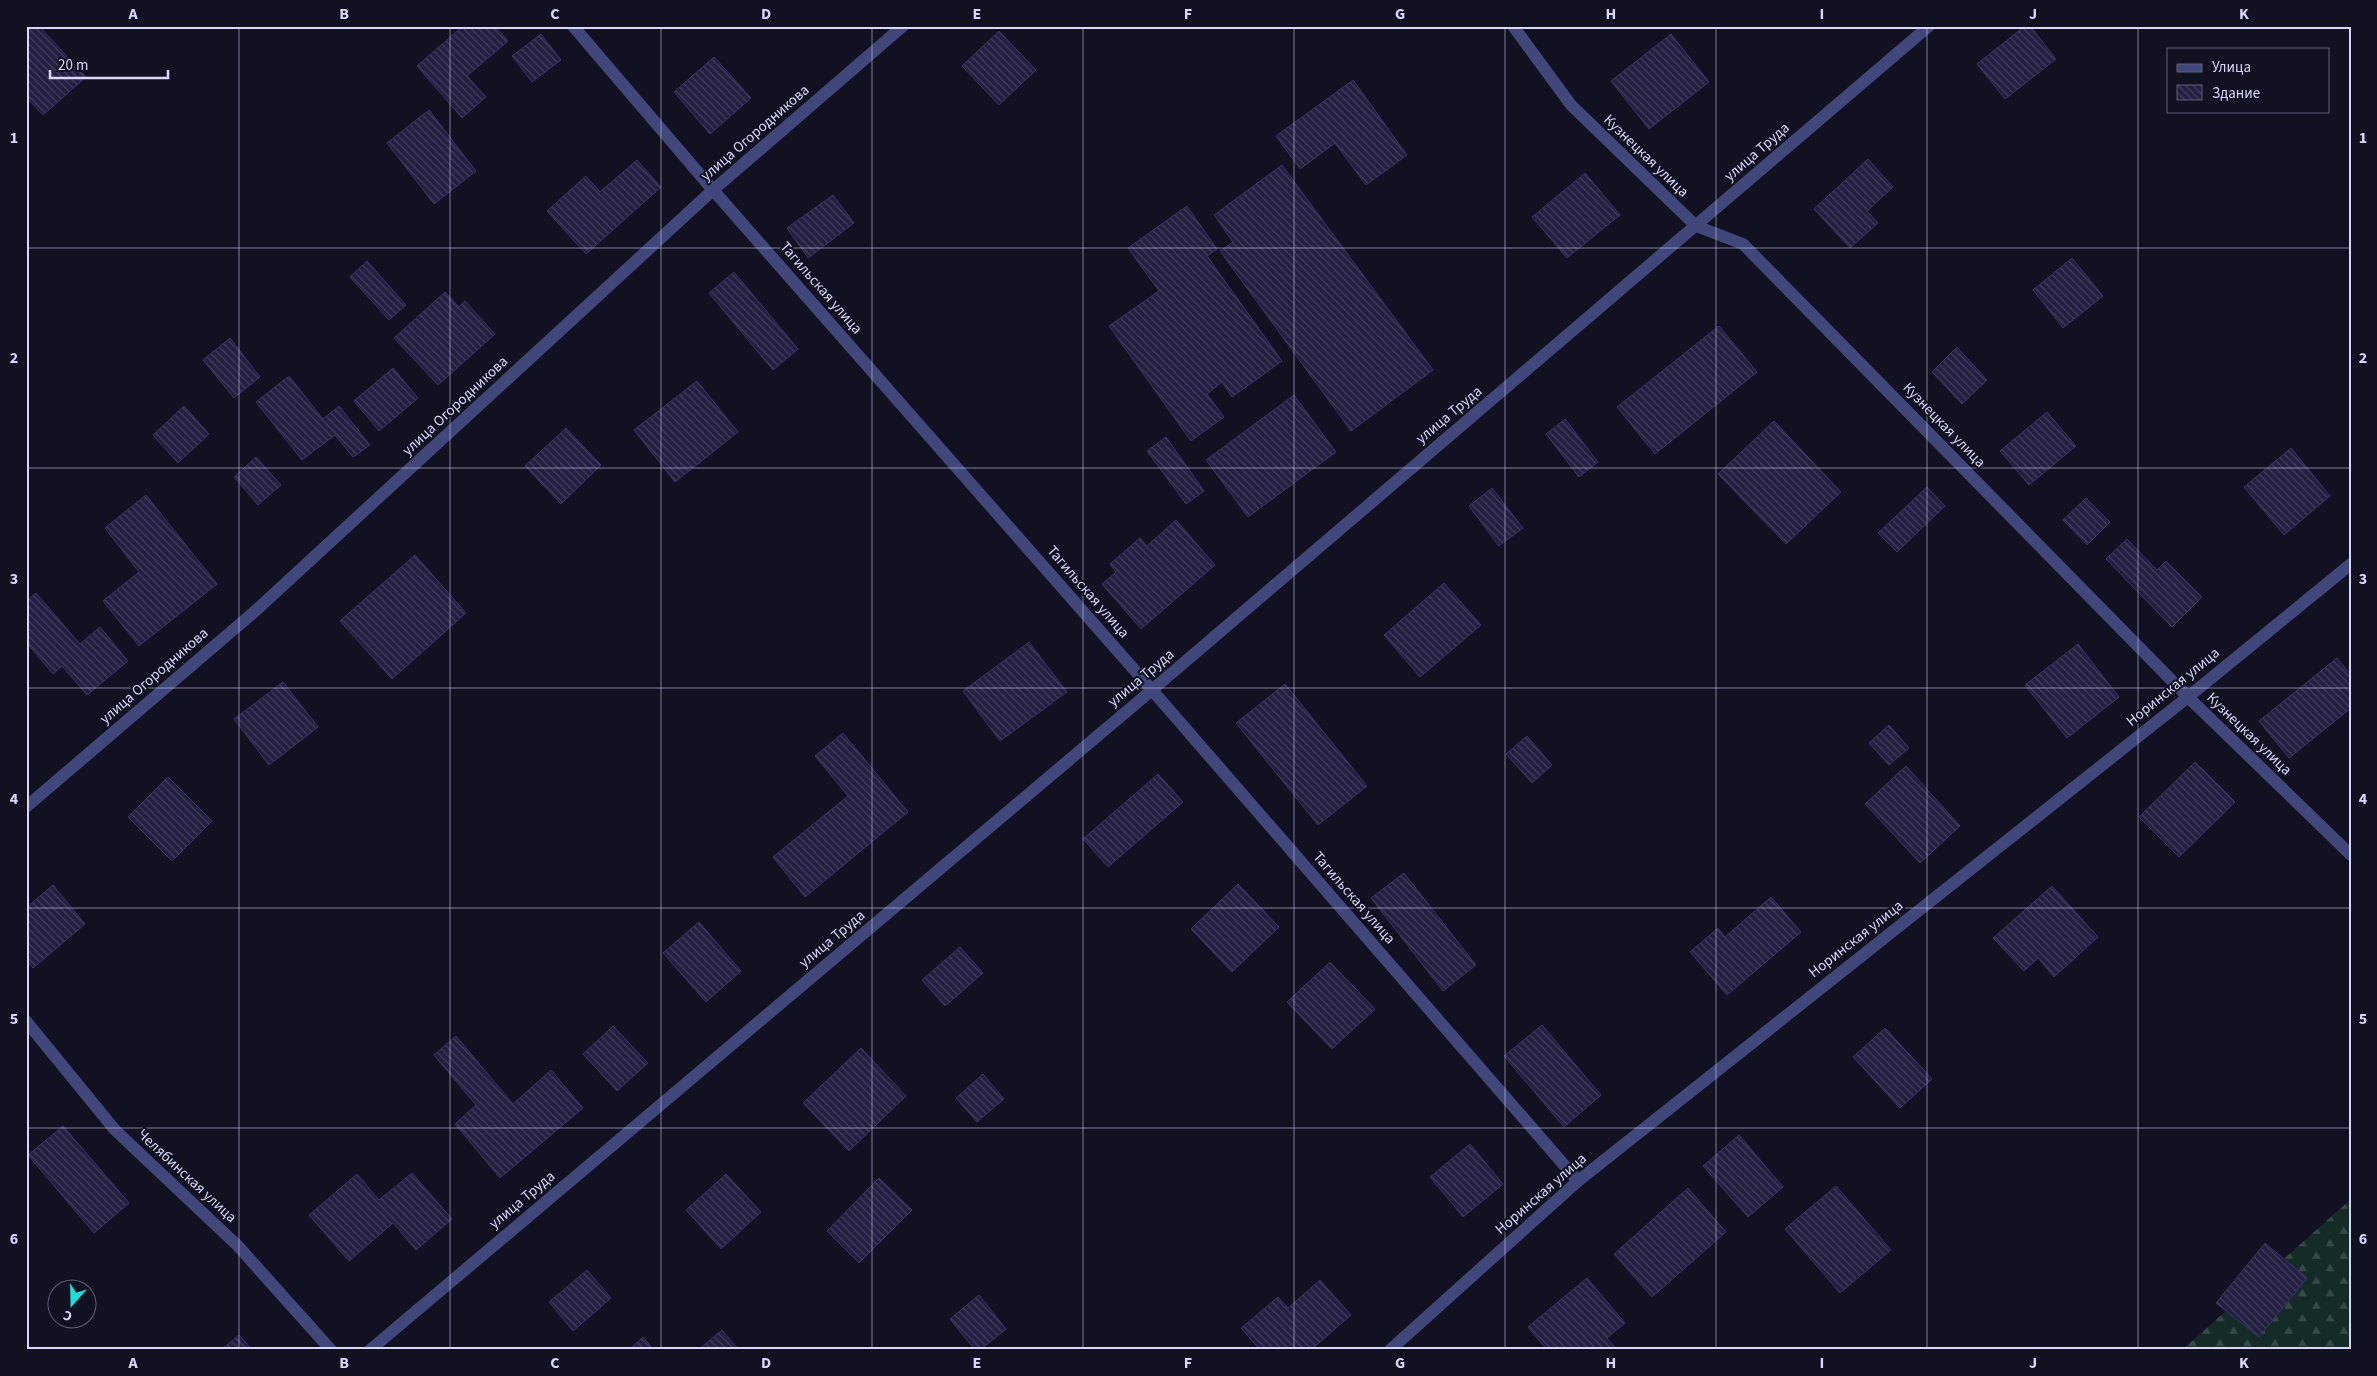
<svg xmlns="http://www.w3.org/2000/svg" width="2377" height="1376" font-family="'Source Sans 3',sans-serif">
  <defs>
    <pattern id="forest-firs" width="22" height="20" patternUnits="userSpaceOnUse" patternTransform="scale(1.25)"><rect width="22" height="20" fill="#152b27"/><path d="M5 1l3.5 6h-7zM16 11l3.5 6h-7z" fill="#364947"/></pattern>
    <pattern id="building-back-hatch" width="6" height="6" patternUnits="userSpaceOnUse" patternTransform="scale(1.25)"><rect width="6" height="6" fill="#221f40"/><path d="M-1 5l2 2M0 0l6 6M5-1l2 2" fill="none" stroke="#413f5c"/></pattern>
  </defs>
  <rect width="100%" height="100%" fill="#112"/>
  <!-- forest -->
  <path fill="url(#forest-firs)" d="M2351,1199V1350H2182Z"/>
  <!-- building -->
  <path fill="url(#building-back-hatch)" stroke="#383469" d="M26,26H39L86,77L43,115L26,97Z
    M463,26H495L508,41L467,76L486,97L462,118L417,66Z
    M2025,26H2030L2056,59L2005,99L1977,64Z
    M999,31L1036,70L999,105L962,66Z
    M541,34L561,60L532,82L512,56Z
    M1671,34L1709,82L1649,129L1611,81Z
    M714,57L751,98L710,134L674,92Z
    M1353,80L1407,155L1366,185L1335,143L1300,169L1276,136Z
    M429,110L476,171L434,204L387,143Z
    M1868,159L1893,187L1867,211L1878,223L1850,248L1814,209Z
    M637,160L661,187L586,254L547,211L586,176L600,192Z
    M1282,165L1433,370L1351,431L1220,251L1233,242L1214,215Z
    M1585,173L1620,215L1567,258L1532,217Z
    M833,195L854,223L808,258L787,228Z
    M1187,206L1217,249L1207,256L1282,361L1232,397L1222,382L1207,394L1224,417L1191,441L1109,326L1159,291L1128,248Z
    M2072,258L2103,296L2063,328L2033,290Z
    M367,261L406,305L389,320L350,277Z
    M734,272L798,349L773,370L709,293Z
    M445,292L459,307L465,301L495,334L438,385L394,338Z
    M1719,326L1757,372L1655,454L1617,407Z
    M230,338L260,377L234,398L203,360Z
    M1957,347L1987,380L1962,404L1932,372Z
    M393,368L418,398L379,431L354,401Z
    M289,376L323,419L339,406L370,445L353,457L335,435L302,460L256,402Z
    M697,381L738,432L675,482L634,430Z
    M1294,395L1336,452L1248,517L1206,460Z
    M184,406L209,434L178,463L153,435Z
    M2047,412L2076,446L2029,485L2000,451Z
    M1565,419L1598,462L1579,477L1546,434Z
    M1774,421L1841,492L1786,544L1718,474Z
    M566,428L601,465L561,504L525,466Z
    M1166,437L1204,491L1186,504L1147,451Z
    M2291,448L2330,496L2284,535L2244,487Z
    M256,457L281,485L258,505L234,477Z
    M1927,487L1945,506L1897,552L1878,533Z
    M1492,488L1523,528L1499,546L1469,506Z
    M146,495L217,584L139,646L103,601L139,572L105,528Z
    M2086,498L2110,522L2087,545L2063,520Z
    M1176,520L1215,565L1141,629L1102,584L1116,572L1110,564L1140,538L1147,546Z
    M2127,539L2157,570L2166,561L2202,597L2172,627L2106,559Z
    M415,555L466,613L392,679L340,621Z
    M1444,583L1481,625L1420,677L1384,635Z
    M36,593L80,644L100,627L128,661L87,695L62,666L53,674L26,642V601Z
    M1029,642L1067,692L1000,741L963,691Z
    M2078,644L2119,697L2067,738L2025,685Z
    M2337,658L2351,675V708L2289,758L2259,721Z
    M283,682L318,727L269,765L234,719Z
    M1285,684L1367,786L1318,825L1236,723Z
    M1889,725L1909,748L1889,765L1869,743Z
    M843,733L908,812L805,897L773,857L848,796L815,756Z
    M1527,736L1552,765L1532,783L1506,754Z
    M2195,762L2235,802L2179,857L2139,817Z
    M1906,766L1960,826L1920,863L1865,804Z
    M1158,774L1183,802L1108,867L1083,839Z
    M168,777L212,821L172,861L128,817Z
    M1404,873L1476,965L1443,991L1371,898Z
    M1238,884L1279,927L1232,972L1191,929Z
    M53,885L85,924L33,968L26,960V908Z
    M2052,886L2098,937L2054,977L2038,958L2024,971L1993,938Z
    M1771,897L1801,932L1727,995L1690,952L1718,928L1725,937Z
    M699,922L741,971L706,1002L663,953Z
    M960,947L983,973L945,1006L922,980Z
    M1330,962L1375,1009L1332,1049L1287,1002Z
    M1542,1025L1601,1095L1564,1127L1504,1056Z
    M613,1026L648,1063L617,1091L583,1054Z
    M1885,1028L1932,1079L1900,1108L1853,1057Z
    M456,1036L513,1104L551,1070L583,1108L500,1178L455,1124L476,1105L434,1055Z
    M861,1048L906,1096L849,1151L803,1103Z
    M983,1074L1004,1099L977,1122L956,1098Z
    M63,1126L129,1203L94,1233L28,1155Z
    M1739,1135L1783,1187L1748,1217L1703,1166Z
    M1470,1144L1503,1184L1463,1217L1430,1177Z
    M412,1173L452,1219L416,1250L393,1223L349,1261L309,1215L357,1174L379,1200Z
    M726,1174L761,1212L721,1249L686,1210Z
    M879,1178L912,1210L859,1263L827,1231Z
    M1836,1186L1891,1250L1840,1293L1785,1229Z
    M1688,1188L1726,1232L1652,1297L1614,1254Z
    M2265,1243L2307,1278L2259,1337L2216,1303Z
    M587,1270L611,1298L573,1331L549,1302Z
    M1587,1278L1625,1323L1607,1338L1617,1350H1547L1528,1327Z
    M1320,1280L1351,1315L1311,1350H1260L1241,1328L1278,1297L1288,1308Z
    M979,1295L1006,1329L980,1350H975L950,1319Z
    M722,1330L739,1350H698Z
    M239,1335L252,1350H221Z
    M643,1337L654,1350H629Z"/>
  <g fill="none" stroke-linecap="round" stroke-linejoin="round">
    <!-- minor -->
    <path stroke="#42477b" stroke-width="12" d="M573,26L713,190L1152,690L1578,1181
      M1513,26L1571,105L1696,226L1743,244L2188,697L2351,855
      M26,807L253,613L713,190L903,26
      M26,1021L115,1130L238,1246L331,1350
      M370,1350L1152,690L1929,26
      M1390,1350L1578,1181L2188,697L2351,564"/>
  </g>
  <!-- grid -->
  <path fill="none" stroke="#d7d7fa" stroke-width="1" stroke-opacity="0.55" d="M239,26V1350M450,26V1350M661,26V1350M872,26V1350M1083,26V1350M1294,26V1350M1505,26V1350M1716,26V1350M1927,26V1350M2138,26V1350M26,248H2351M26,468H2351M26,688H2351M26,908H2351M26,1128H2351"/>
  <g text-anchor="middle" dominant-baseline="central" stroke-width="4" stroke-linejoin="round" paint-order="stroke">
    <!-- street labels -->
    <g font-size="15" fill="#d7d7fa" stroke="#112">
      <text transform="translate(755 133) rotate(-41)">улица Огородникова</text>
      <text transform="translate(1757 152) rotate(-41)">улица Труда</text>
      <text transform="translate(1646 156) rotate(44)">Кузнецкая улица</text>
      <text transform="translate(821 288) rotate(49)">Тагильская улица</text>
      <text transform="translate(455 406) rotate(-43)">улица Огородникова</text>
      <text transform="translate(1449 415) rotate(-40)">улица Труда</text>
      <text transform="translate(1944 425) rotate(46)">Кузнецкая улица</text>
      <text transform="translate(1088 592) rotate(49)">Тагильская улица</text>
      <text transform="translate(154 676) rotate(-41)">улица Огородникова</text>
      <text transform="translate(1141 678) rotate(-40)">улица Труда</text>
      <text transform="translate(2173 687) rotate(-39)">Норинская улица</text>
      <text transform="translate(2249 734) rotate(44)">Кузнецкая улица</text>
      <text transform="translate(1354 898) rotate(49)">Тагильская улица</text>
      <text transform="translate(832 939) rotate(-40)">улица Труда</text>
      <text transform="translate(1856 939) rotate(-38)">Норинская улица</text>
      <text transform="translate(187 1176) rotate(43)">Челябинская улица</text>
      <text transform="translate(1541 1194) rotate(-41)">Норинская улица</text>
      <text transform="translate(522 1200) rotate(-40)">улица Труда</text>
    </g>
  </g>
  <!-- border -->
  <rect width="2377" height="1376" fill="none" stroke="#111122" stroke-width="55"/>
  <!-- legend -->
  <rect x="2167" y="48" width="162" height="65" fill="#111122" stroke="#606078"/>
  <rect x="2177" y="64" width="25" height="8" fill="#42477b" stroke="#606078"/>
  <text x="2212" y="72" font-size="15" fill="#d7d7fa">Улица</text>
  <rect x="2177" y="85" width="25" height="15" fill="url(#building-back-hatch)" stroke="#606078"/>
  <text x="2212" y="98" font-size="15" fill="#d7d7fa">Здание</text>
  <!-- north arrow -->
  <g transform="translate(72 1304) rotate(200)"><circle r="24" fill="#111122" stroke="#606078"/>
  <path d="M0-4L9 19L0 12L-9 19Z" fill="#1ddfda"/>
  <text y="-8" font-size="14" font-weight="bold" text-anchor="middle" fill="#d7d7fa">С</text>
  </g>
  <!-- scale -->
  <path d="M50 70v8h118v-8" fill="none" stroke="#d7d7fa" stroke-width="2.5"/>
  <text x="58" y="70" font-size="15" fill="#d7d7fa" stroke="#111122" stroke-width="4" paint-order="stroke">20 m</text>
  <rect x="28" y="28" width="2322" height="1320" fill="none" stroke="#d7d7fa" stroke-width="2"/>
  <g font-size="16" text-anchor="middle" font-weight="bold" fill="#d7d7fa">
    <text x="133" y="19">A</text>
    <text x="344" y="19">B</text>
    <text x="555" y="19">C</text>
    <text x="766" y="19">D</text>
    <text x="977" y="19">E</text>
    <text x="1188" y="19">F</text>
    <text x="1400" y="19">G</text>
    <text x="1611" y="19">H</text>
    <text x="1822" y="19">I</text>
    <text x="2033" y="19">J</text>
    <text x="2244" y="19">K</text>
    <text x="14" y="143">1</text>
    <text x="2363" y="143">1</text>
    <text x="14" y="363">2</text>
    <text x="2363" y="363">2</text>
    <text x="14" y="584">3</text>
    <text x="2363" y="584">3</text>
    <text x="14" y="804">4</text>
    <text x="2363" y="804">4</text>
    <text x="14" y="1024">5</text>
    <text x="2363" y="1024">5</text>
    <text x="14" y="1244">6</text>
    <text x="2363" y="1244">6</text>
    <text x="133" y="1368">A</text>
    <text x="344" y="1368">B</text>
    <text x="555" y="1368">C</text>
    <text x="766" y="1368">D</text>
    <text x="977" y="1368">E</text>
    <text x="1188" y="1368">F</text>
    <text x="1400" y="1368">G</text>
    <text x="1611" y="1368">H</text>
    <text x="1822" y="1368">I</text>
    <text x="2033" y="1368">J</text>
    <text x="2244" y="1368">K</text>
  </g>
</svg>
